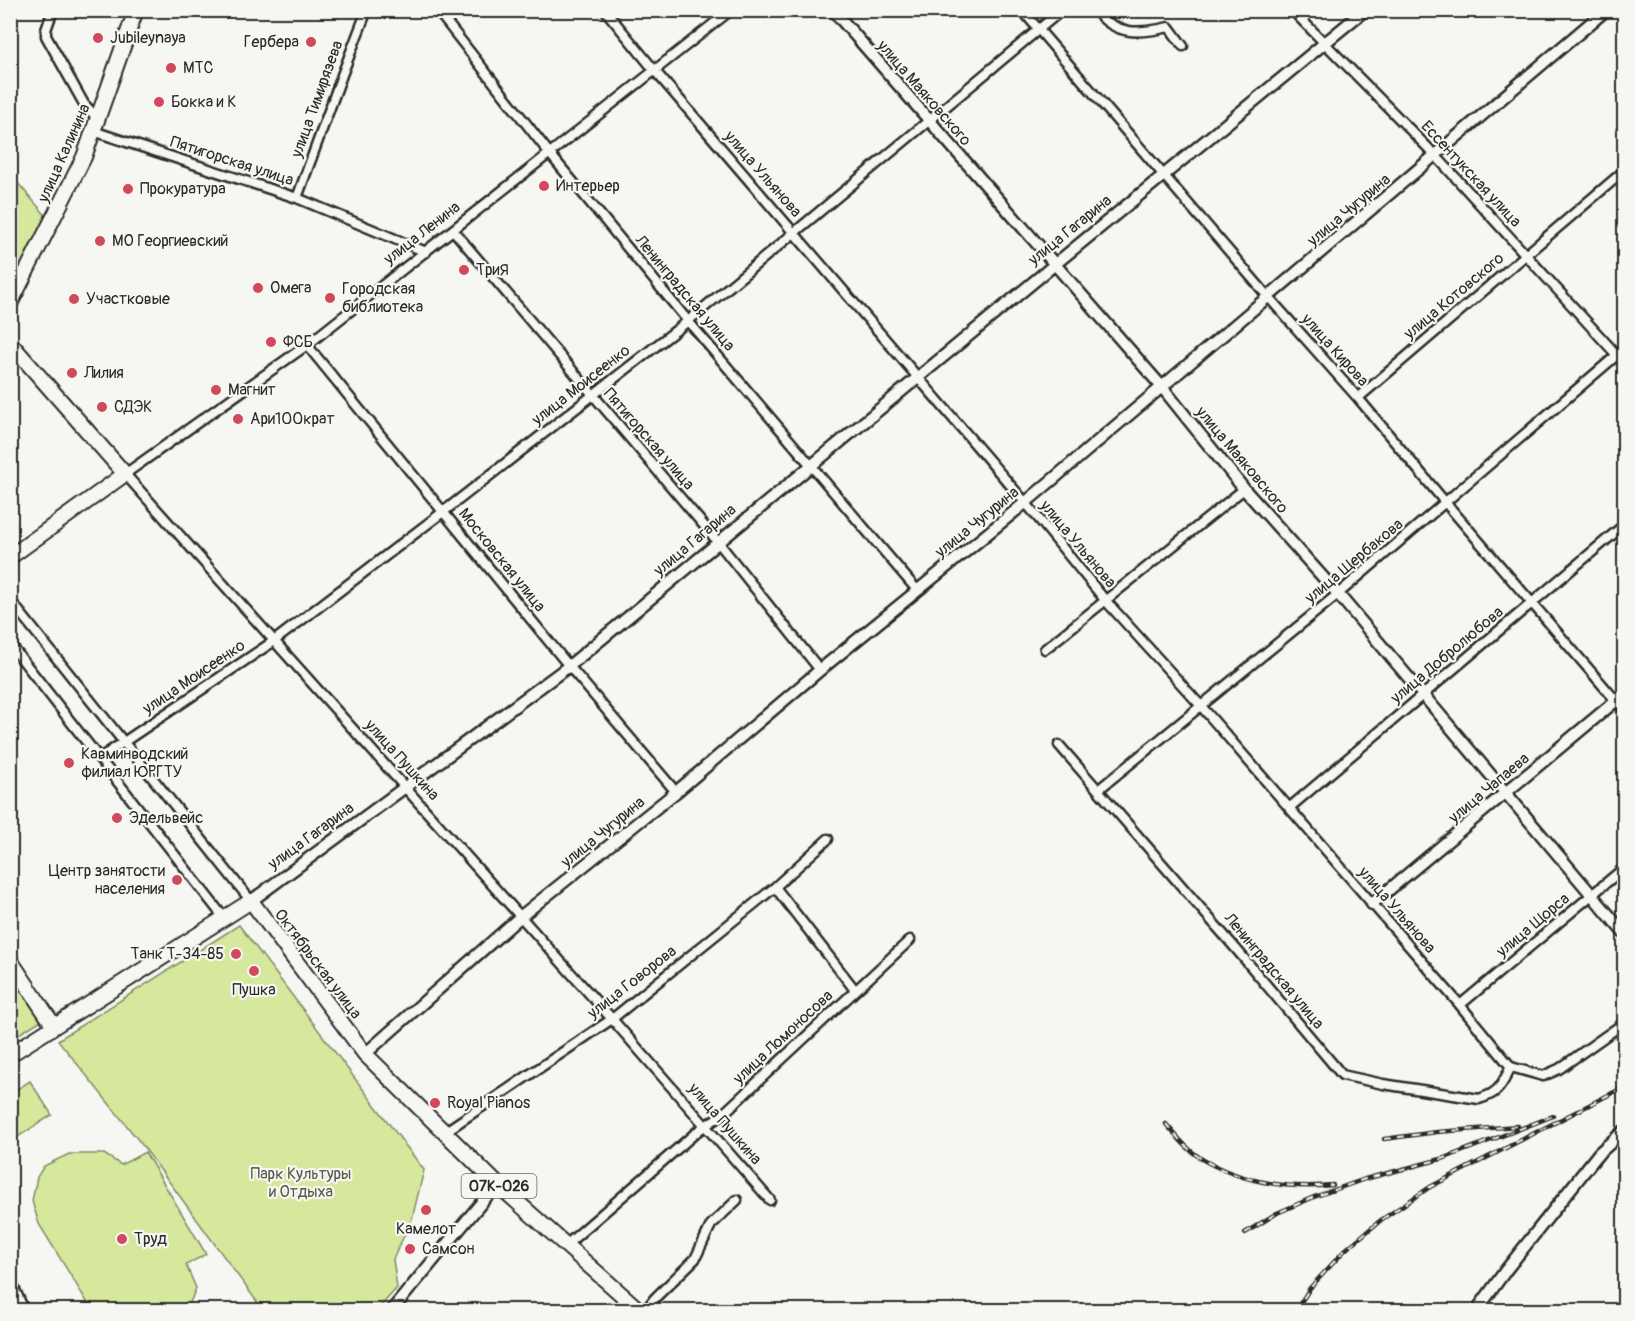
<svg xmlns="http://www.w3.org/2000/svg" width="1635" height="1321" font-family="Pangolin,sans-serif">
  <rect width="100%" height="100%" fill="#f6f6f2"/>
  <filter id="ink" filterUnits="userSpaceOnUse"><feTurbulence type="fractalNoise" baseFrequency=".0167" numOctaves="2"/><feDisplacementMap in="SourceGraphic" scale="12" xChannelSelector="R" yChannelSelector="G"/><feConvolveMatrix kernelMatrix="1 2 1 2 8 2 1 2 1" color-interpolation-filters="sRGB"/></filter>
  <g filter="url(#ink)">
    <!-- green -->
    <path fill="#d5e89c" stroke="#808a64" stroke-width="1.5" d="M11,175L48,218L11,288Z
      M239,925L424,1170L412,1219L393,1259L397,1288L377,1310H263L143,1146L58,1040Z
      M10,971L43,1019L11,1039H10Z
      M30,1081L52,1115L16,1138L11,1131V1093Z
      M145,1152L206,1254L186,1265L196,1288L187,1310H92L39,1224L32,1201L37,1177L44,1166L69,1154H104L121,1165Z"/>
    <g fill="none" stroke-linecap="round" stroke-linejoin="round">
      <defs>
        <path id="minor" d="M53,10L46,30V36L84,104L98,119
          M437,10L550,154L688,321L917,590
          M605,10L655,71L1030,508L1105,600L1201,706L1460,1005L1511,1067L1543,1076L1559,1069L1624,1023
          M731,10L307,345L125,474L612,1019L770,1200
          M1022,10L1264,292L1358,398L1445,502L1624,710
          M1095,10C1116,36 1139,34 1169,27L1183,46
          M1292,10L1436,156L1624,363
          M93,131L297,198L426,252
          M297,198L342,75L367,10
          M453,230L718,542L820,670
          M307,345L564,660L676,792
          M1358,398L1624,171
          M10,600L251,901
          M10,644L224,918
          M1045,649L1244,489
          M1059,745L1237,950L1342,1075L1383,1084L1479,1099C1500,1093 1501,1085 1511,1067
          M100,758L274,641L443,512L688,321L1062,10
          M1098,790L1338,594L1624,349
          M1289,808L1624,525
          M775,887L855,990
          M1460,1005L1624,868
          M443,1133L612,1019L775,887L828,839
          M565,1246L699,1130L723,1114L910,940
          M10,1279L24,1310
          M646,1310L654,1299L695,1259L711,1225L737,1200"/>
        <path id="tertiary" d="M833,10L1162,387L1244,489L1338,594L1624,933
          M251,901L569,666L1054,265L1365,10
          M1372,904L1624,694
          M365,1054L520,917L676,792L820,670L1025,503L1606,10
          M392,1310L497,1184
          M1477,1310L1506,1270L1599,1153L1624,1131"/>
        <path id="primary" d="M10,304L84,157L136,10
          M10,343L125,474L10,557
          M10,960L54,1026
          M10,1047L14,1052L251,901L365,1054L497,1184L639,1310"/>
      </defs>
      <!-- minor casing -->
      <use href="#minor" stroke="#2b2b2b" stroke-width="13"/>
      <!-- tertiary casing -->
      <use href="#tertiary" stroke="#2b2b2b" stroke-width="15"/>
      <!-- primary casing -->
      <use href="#primary" stroke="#2b2b2b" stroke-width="18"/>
      <!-- minor -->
      <use href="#minor" stroke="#f6f6f2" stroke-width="8"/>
      <!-- tertiary -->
      <use href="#tertiary" stroke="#f6f6f2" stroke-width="10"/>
      <!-- primary -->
      <use href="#primary" stroke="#f6f6f2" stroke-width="14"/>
      <defs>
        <path id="rail" d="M1166,1124C1178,1138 1190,1153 1207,1162C1246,1183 1289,1189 1333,1185
          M1384,1139L1437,1132L1518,1126
          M1245,1233L1277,1213L1314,1197L1365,1179L1445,1158L1553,1116
          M1296,1310L1310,1288L1345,1250L1381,1220L1430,1187L1624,1087"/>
      </defs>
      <!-- rail casing -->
      <use href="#rail" stroke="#2b2b2b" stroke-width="4.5"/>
      <!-- rail -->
      <use href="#rail" stroke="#f6f6f2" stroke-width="2" stroke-dasharray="7" stroke-linecap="butt"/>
    </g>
  </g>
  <!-- markers -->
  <g fill="#d1495b" stroke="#f6f6f2" stroke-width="2">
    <circle cx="98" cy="38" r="6"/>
    <circle cx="311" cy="42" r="6"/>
    <circle cx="171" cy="68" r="6"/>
    <circle cx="159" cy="102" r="6"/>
    <circle cx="544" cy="186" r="6"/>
    <circle cx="128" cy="189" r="6"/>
    <circle cx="100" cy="241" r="6"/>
    <circle cx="464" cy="270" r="6"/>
    <circle cx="258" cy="288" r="6"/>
    <circle cx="330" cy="298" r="6"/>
    <circle cx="74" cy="299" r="6"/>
    <circle cx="271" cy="342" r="6"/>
    <circle cx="72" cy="373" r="6"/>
    <circle cx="216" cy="390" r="6"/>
    <circle cx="102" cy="407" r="6"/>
    <circle cx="238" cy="419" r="6"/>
    <circle cx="69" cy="763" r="6"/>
    <circle cx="117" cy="818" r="6"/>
    <circle cx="177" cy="880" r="6"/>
    <circle cx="236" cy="954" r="6"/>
    <circle cx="254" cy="971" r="6"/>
    <circle cx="435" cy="1103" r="6"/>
    <circle cx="426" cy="1210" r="6"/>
    <circle cx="122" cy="1239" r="6"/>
    <circle cx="410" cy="1249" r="6"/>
  </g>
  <g text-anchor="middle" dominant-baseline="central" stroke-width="4.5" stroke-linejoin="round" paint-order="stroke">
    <!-- shield labels -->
    <rect fill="#f6f6f2" stroke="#686867" stroke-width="1.5" x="461.5" y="1174" width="75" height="24" rx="4.5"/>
    <g font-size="15" font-weight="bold" fill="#2b2b2b">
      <text x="499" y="1186">07К-026</text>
    </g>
    <!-- poi labels -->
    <g font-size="16" fill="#2b2b2b" stroke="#f6f6f2" text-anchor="start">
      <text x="110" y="38">Jubileynaya</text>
      <text x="299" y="42" text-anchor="end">Гербера</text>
      <text x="183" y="68">МТС</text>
      <text x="171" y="102">Бокка и К</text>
      <text x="556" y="186">Интерьер</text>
      <text x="140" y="189">Прокуратура</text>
      <text x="112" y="241">МО Георгиевский</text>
      <text x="476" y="270">ТриЯ</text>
      <text x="270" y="288">Омега</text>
      <text x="342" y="289">Городская<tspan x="342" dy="18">библиотека</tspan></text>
      <text x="86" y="299">Участковые</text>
      <text x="283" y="342">ФСБ</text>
      <text x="84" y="373">Лилия</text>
      <text x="228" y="390">Магнит</text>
      <text x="114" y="407">СДЭК</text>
      <text x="250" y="419">Ари100крат</text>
      <text x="81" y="754">Кавминводский<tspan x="81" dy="18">филиал ЮРГТУ</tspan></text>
      <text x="129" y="818">Эдельвейс</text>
      <text x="165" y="871" text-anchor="end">Центр занятости<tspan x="165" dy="18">населения</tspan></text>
      <text x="224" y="954" text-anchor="end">Танк Т-34-85</text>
      <text x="254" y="990" text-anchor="middle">Пушка</text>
      <text x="447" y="1103">Royal Pianos</text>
      <text x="426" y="1229" text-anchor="middle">Камелот</text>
      <text x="134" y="1239">Труд</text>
      <text x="422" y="1249">Самсон</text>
    </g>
    <!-- street labels -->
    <g font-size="16" fill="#2b2b2b" stroke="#f6f6f2">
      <text transform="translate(924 93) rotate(49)">улица Маяковского</text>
      <text transform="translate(317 99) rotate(-70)">улица Тимирязева</text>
      <text transform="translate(64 153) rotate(-66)">улица Калинина</text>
      <text transform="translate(232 161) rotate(18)">Пятигорская улица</text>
      <text transform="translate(763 174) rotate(49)">улица Ульянова</text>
      <text transform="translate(1471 174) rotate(47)">Ессентукская улица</text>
      <text transform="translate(1349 210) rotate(-40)">улица Чугурина</text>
      <text transform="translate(1070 230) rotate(-39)">улица Гагарина</text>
      <text transform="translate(422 233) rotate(-38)">улица Ленина</text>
      <text transform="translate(685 293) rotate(50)">Ленинградская улица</text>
      <text transform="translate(1454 296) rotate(-40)">улица Котовского</text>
      <text transform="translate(1335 350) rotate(48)">улица Кирова</text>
      <text transform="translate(581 385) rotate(-38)">улица Моисеенко</text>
      <text transform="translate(649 439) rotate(49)">Пятигорская улица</text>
      <text transform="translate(1242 460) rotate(50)">улица Маяковского</text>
      <text transform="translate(977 522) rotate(-39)">улица Чугурина</text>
      <text transform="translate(695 540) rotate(-40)">улица Гагарина</text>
      <text transform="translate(1078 544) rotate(50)">улица Ульянова</text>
      <text transform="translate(502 560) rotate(51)">Московская улица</text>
      <text transform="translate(1354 561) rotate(-40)">улица Щербакова</text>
      <text transform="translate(1447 655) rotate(-40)">улица Добролюбова</text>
      <text transform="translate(194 677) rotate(-34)">улица Моисеенко</text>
      <text transform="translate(402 760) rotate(48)">улица Пушкина</text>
      <text transform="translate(1489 788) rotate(-40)">улица Чапаева</text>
      <text transform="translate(603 832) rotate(-39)">улица Чугурина</text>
      <text transform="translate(311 836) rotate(-36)">улица Гагарина</text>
      <text transform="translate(1397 910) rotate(49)">улица Ульянова</text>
      <text transform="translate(1533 925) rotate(-40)">улица Щорса</text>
      <text transform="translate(318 964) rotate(53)">Октябрьская улица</text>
      <text transform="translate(1274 971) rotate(50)">Ленинградская улица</text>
      <text transform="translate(632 982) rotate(-38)">улица Говорова</text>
      <text transform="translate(783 1037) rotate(-43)">улица Ломоносова</text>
      <text transform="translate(725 1124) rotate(49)">улица Пушкина</text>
    </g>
    <!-- park labels -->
    <g font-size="16" fill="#565a47" stroke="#f6f6f2">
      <text x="301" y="1174">Парк Культуры<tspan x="301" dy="18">и Отдыха</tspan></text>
    </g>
  </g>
  <!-- margin -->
  <rect width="1635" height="1321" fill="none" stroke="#f6f6f2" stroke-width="36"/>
  <rect x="18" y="18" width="1599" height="1285" fill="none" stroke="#2b2b2b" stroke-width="2" filter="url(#ink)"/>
</svg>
